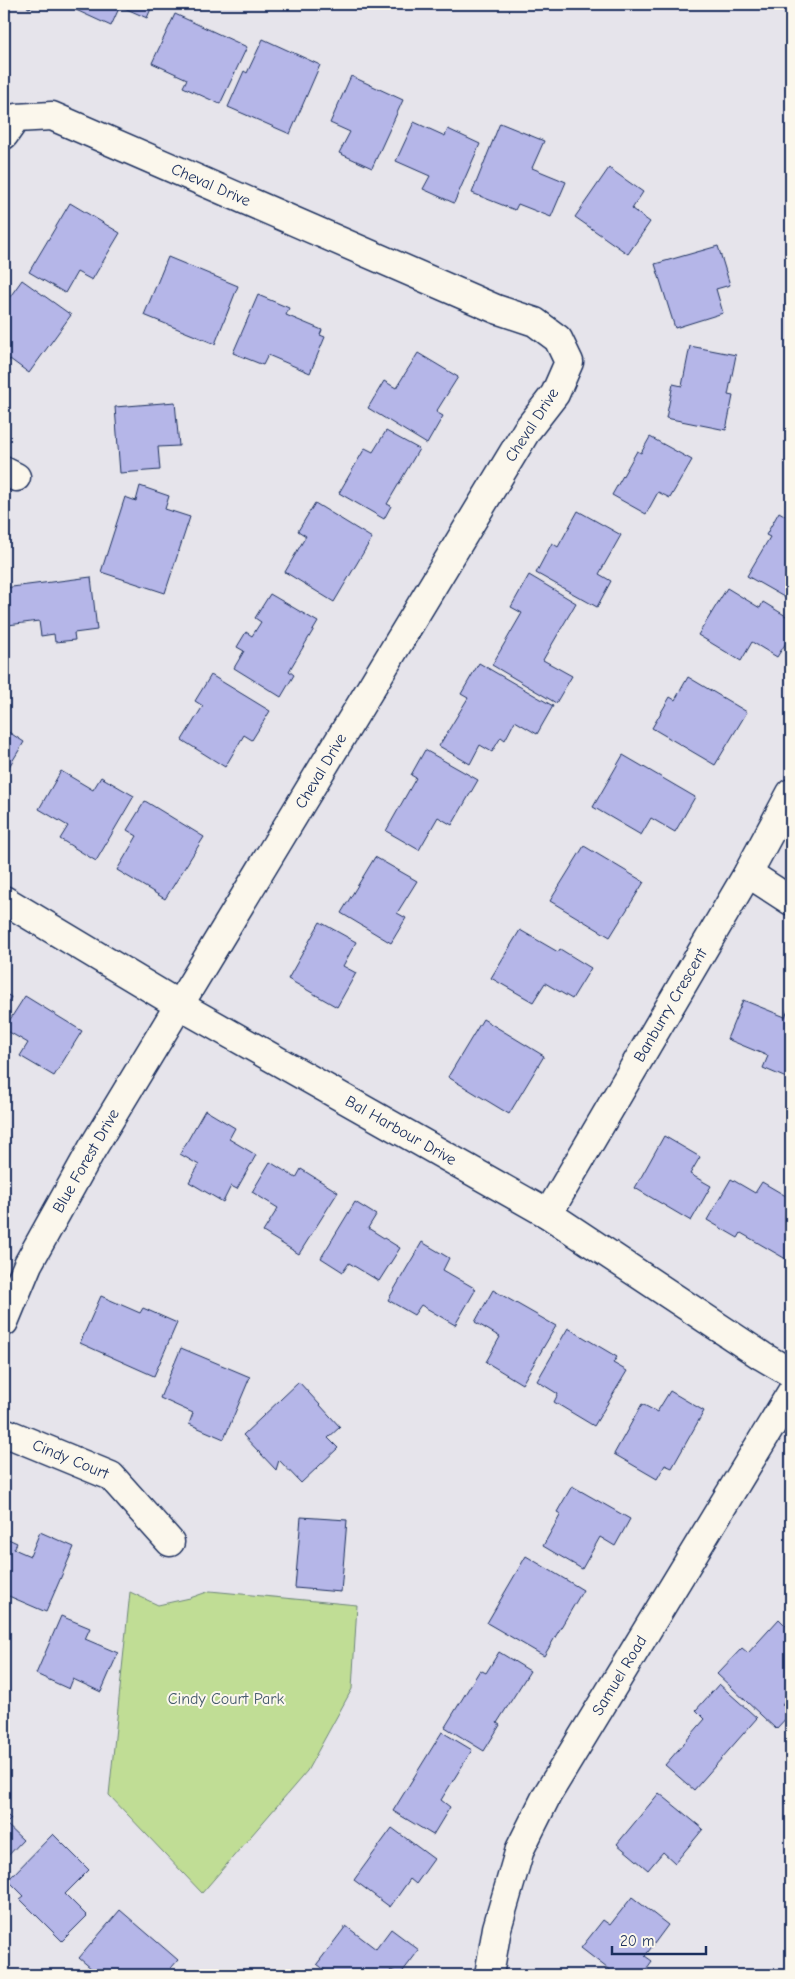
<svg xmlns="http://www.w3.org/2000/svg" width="795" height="1979" font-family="'Comic Neue',sans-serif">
  <rect width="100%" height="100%" fill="#e6e4eb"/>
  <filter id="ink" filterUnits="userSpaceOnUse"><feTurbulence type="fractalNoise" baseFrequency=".02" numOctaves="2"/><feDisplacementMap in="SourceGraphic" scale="10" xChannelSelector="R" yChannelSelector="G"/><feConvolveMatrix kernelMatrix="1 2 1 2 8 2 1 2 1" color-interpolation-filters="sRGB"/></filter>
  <g filter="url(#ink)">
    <!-- green -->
    <path fill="#c0dd95" stroke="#6e867a" d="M210,1591L357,1605L352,1689L307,1771L202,1893L109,1795L130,1592L158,1605L190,1598Z"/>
    <!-- building -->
    <path fill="#b5b6e8" stroke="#1b2f5e" d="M27,4H46L28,8Z
      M79,4H153L147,18L120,6L111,26L76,10Z
      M175,14L247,47L220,104L183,87L187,79L152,63Z
      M263,39L320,65L290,134L228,107L244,71L247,73Z
      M351,76L403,100L372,168L339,153L350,132L330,123Z
      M414,122L445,136L448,129L480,144L454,203L423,189L430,176L396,161Z
      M500,123L544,141L532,168L566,182L551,217L518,204L515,210L472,193Z
      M609,168L643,192L632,209L650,222L628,254L575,217Z
      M70,203L120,233L92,280L77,272L65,293L29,272Z
      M718,246L730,285L716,289L723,313L675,328L655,264Z
      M168,257L238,286L215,344L144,315Z
      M22,280L71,315L29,373L10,359L4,369V305Z
      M258,295L289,308L286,315L322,330L320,335L325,337L310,373L268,355L263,365L233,353Z
      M690,346L736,355L728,395L733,396L726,430L666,418L673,384L682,386Z
      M418,353L458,377L436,412L443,416L427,444L368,408L384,381L396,388Z
      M175,402L179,446L158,447L160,470L120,473L115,407Z
      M386,431L419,449L387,504L391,506L384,519L339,493L365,448L373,452Z
      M650,437L692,460L670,498L658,492L646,514L612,495L637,451L641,453Z
      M140,486L169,496L165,509L190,517L165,593L101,572L125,497L136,501Z
      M315,503L372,538L334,602L285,572L306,536L298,531Z
      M578,511L621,535L599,574L611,581L597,607L536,573L552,543L558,547Z
      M779,512L791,519V601L747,576L770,537L766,535Z
      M529,575L576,603L543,660L572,676L556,703L492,665L522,613L511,607Z
      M91,577L97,630L74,633L75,640L55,642L54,634L41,636L39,621L8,625L4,588Z
      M727,588L760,608L763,602L791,619V635L777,657L752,642L741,661L698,635Z
      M270,594L318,622L289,671L294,675L281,697L234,668L244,651L237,647L246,632L252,636L261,622L255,618Z
      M479,663L553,706L537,734L515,721L505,740L501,737L492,752L480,745L470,764L439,746L468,698L461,694Z
      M211,675L270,711L252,740L244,735L225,767L182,740L203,706L195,701Z
      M688,677L747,712L715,765L652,728L670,697L675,700Z
      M4,729L24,742L4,775Z
      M425,750L478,780L452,825L438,817L419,850L386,831L416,778L411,775Z
      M623,755L695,797L675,832L651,818L641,835L593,807Z
      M61,771L93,790L101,777L134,796L96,861L60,839L68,826L39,809Z
      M145,801L204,837L165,899L117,870L137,836L127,830Z
      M584,846L644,882L610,937L550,901Z
      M375,857L417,881L397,913L406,918L391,943L341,913Z
      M320,922L356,942L343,966L356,973L337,1007L288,979Z
      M520,930L558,952L560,949L591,968L572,999L545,983L533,1002L491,978Z
      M4,993L11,997L4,1008Z
      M25,996L82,1031L54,1076L20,1056L28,1043L4,1029Z
      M743,1000L785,1017L789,1008L791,1009V1080L763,1068L768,1056L727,1039Z
      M483,1019L544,1056L509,1114L448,1077Z
      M205,1110L235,1128L229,1139L256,1155L237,1189L231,1186L223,1202L189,1182L199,1165L180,1154Z
      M664,1136L700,1157L690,1174L711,1186L691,1221L635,1188Z
      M270,1162L296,1178L301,1169L338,1192L299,1254L263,1232L278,1208L252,1192Z
      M731,1179L755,1193L762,1182L791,1199V1209L787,1216L791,1219V1262L741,1233L738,1238L707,1220Z
      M355,1202L376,1215L368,1228L400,1248L379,1281L349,1263L343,1272L321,1258Z
      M422,1242L449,1258L443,1270L476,1289L455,1325L421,1305L414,1315L388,1300Z
      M493,1290L556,1326L522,1384L486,1362L500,1337L475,1322Z
      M101,1296L140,1313L143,1308L177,1323L154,1376L80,1343Z
      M568,1328L617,1357L613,1363L627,1371L594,1426L554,1402L558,1394L537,1381Z
      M181,1348L250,1377L224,1439L189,1424L193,1413L160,1398Z
      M299,1382L340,1427L328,1438L338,1448L301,1483L279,1460L276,1470L243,1435Z
      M670,1391L704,1411L672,1468L665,1465L657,1479L614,1454L642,1404L657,1412Z
      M572,1486L630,1519L615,1546L600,1537L582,1569L543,1546L561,1514L557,1512Z
      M301,1517L347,1520L341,1592L295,1588Z
      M40,1532L74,1547L46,1612L4,1594V1537L17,1543L14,1549L30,1556Z
      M526,1556L583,1590L544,1656L487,1623Z
      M61,1616L90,1628L85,1639L118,1653L101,1692L73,1679L69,1689L36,1674Z
      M779,1619L791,1631V1694L782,1704L791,1713L776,1729L717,1674L742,1648L748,1653Z
      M499,1652L530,1671L497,1723L500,1725L484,1751L445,1727L480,1670L486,1673Z
      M719,1684L757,1718L694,1790L665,1765L705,1719L696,1710Z
      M442,1732L472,1750L441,1800L450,1807L433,1835L393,1811Z
      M659,1793L703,1829L675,1863L663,1852L648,1870L617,1844Z
      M4,1812L11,1819L6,1824L23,1840L4,1860Z
      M392,1828L434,1859L416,1884L410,1879L390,1907L354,1880Z
      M53,1834L89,1870L65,1894L87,1916L62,1941L20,1899L24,1896L8,1880Z
      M632,1897L668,1925L645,1956L652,1961L642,1975H616L581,1948L603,1920L610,1925Z
      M120,1910L178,1960L165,1975H99L79,1958Z
      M346,1926L376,1949L391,1929L419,1950L400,1975L391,1970L387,1975H331L317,1964Z"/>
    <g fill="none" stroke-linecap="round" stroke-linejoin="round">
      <defs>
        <g id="minor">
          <path id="s1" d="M4,135L16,118L52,116L496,309L535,322L558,339L569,362L555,394L527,430L92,1149L28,1264L4,1322"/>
          <path d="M4,471L16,477"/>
          <path d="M748,873L791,901"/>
          <path id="s2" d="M4,900L179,1005L548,1214L762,1356L791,1373"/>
          <path id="s3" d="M548,1214L748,873L791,793"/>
          <path id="s4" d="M4,1432L111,1476L170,1542"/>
          <path id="s5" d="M489,1975L497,1928L520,1849L547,1795L791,1393"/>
        </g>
      </defs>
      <!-- minor casing -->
      <use href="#minor" stroke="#1b2f5e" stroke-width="31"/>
      <!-- minor -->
      <use href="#minor" stroke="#fbf7ec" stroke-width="28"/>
    </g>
  </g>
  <g text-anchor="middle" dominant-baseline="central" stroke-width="4" stroke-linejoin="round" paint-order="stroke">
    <!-- street labels -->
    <g font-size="16" fill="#1b2f5e" stroke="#fbf7ec">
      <text stroke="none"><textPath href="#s1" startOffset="230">Cheval Drive</textPath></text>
      <text transform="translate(532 425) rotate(-57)">Cheval Drive</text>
      <text transform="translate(321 771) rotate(-59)">Cheval Drive</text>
      <text stroke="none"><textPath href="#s3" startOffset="242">Banburry Crescent</textPath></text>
      <text stroke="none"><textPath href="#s2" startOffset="459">Bal Harbour Drive</textPath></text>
      <text transform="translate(86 1161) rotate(-60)">Blue Forest Drive</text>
      <text stroke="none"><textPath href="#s4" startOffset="72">Cindy Court</textPath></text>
      <text stroke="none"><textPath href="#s5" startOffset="330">Samuel Road</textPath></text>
    </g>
    <!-- park labels -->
    <g font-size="16" fill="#445a6c" stroke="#fbf7ec">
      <text x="226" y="1699">Cindy Court Park</text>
    </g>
  </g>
  <!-- margin -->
  <rect width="795" height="1979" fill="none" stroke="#fbf7ec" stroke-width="20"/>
  <rect x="10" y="10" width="775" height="1959" fill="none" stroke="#1b2f5e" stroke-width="2" filter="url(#ink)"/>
  <!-- scale -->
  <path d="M612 1946v8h94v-8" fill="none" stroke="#1b2f5e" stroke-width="2.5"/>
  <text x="620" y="1946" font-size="15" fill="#1b2f5e" stroke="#fbf7ec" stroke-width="4" paint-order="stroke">20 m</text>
</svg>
